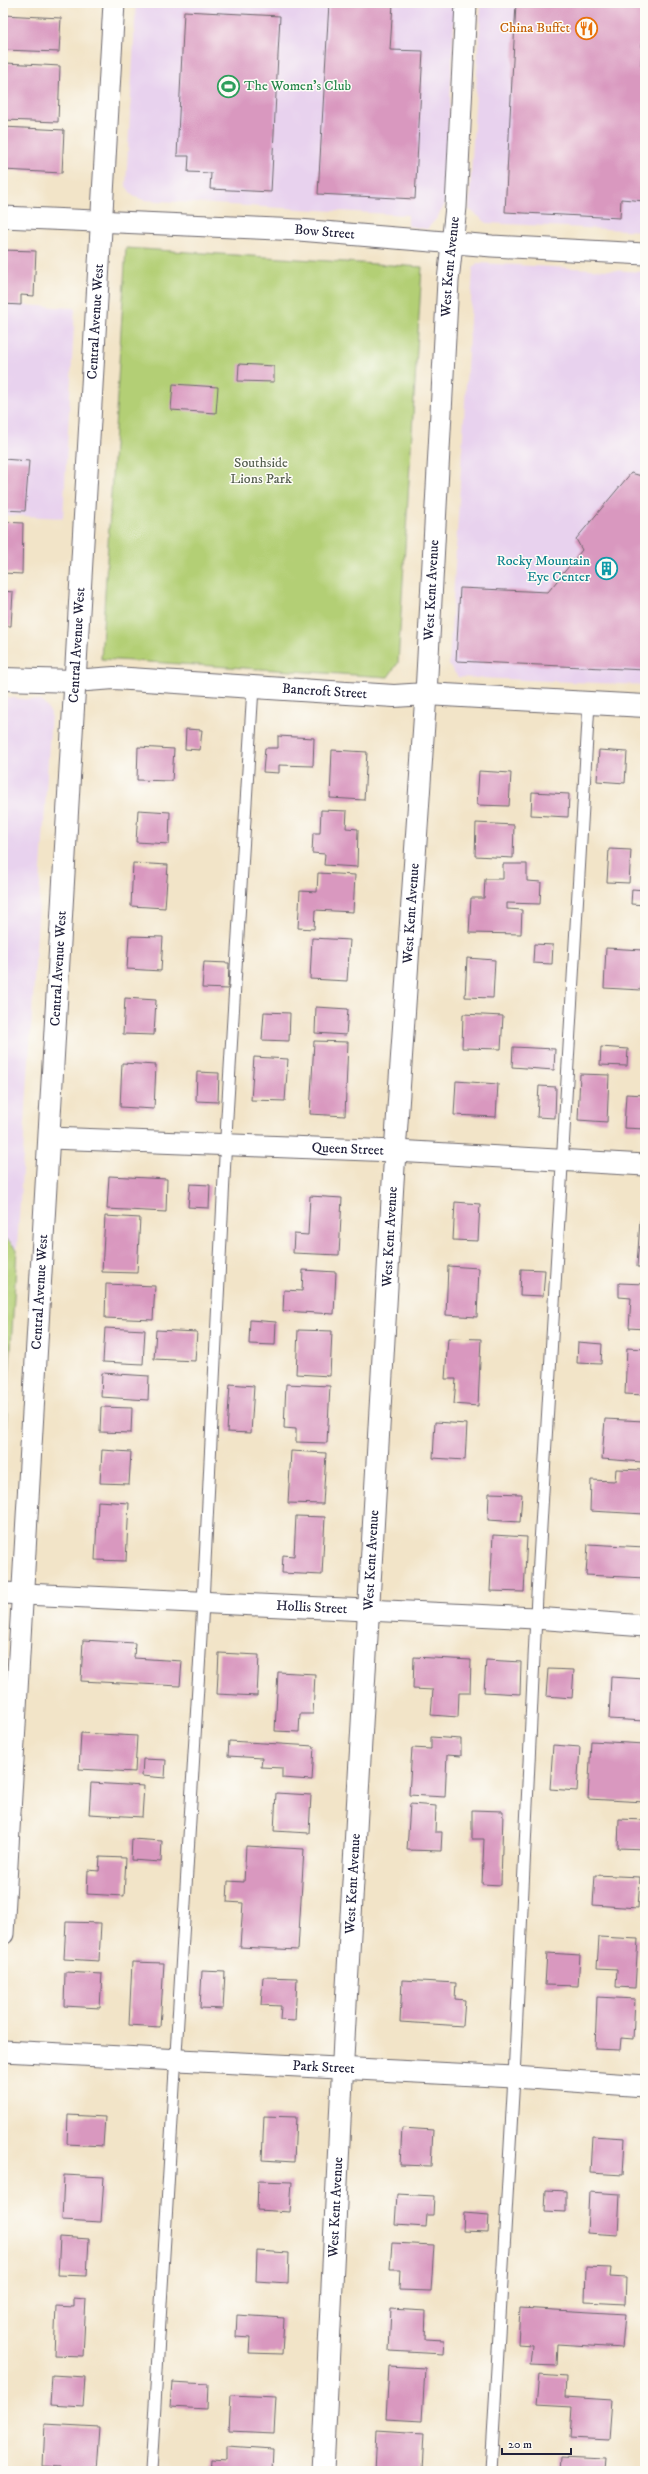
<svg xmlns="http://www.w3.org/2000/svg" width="648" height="2474" font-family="'IM FELL DW Pica',serif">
  <rect width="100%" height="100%" fill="#fdfcf7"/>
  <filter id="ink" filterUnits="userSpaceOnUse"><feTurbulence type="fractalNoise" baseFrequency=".025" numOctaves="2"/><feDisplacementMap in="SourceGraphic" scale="8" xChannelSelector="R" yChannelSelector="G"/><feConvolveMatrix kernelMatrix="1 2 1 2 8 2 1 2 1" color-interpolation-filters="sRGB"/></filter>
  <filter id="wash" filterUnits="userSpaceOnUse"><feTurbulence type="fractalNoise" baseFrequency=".012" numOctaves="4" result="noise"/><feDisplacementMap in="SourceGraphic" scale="16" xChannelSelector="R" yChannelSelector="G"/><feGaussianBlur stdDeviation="0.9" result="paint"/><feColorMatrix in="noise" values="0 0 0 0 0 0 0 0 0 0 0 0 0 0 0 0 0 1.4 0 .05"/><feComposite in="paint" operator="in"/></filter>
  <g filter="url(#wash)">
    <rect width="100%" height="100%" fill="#f2e4c8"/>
    <!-- built -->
    <path fill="#e8d2ee" d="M136,3H455L445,204L437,218L427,229L408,226V215L144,200L133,196L126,186Z
      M481,3H645V231L487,223L469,209Z
      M477,263L645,272V685L458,677L449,665L473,269Z
      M3,304L75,308L63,518L3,515Z
      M3,697L42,701L51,713L17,1249L8,1240H3Z"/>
    <!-- green -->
    <path fill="#b3cf75" stroke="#6a7858" d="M126,248L422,267L398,663L388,677L101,659Z
      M3,1240H8L17,1249L3,1478Z"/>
    <g id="blocks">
      <!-- building -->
      <path fill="#d998bf" d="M329,3H393L390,50L423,51L415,199L318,194Z
        M516,3H644L641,65H645V201L621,199L620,218L505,212Z
        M184,11L280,16L271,192L210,189L211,173L188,172L189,156H177Z
        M3,15L61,18L59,52L3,50Z
        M6,63L60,66L58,122L4,120Z
        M3,127L64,130L62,173L3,170Z
        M3,250L36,251L34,296L21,295V305L3,304Z
        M239,364L274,366V382L238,381Z
        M173,384L218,387L216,413L171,410Z
        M3,459L29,461L25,511L3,510Z
        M631,473L645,477V670L456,661L460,588L548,592L582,550L576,539Z
        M3,522L23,523L22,574L3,573Z
        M3,591L13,592L11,626H3Z
        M186,729L202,730L200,750L185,749Z
        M278,736L314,738L313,766L279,765V773L263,772L265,748H278Z
        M138,747L174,749L172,781L137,780Z
        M332,750L367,752L364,800L330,798Z
        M599,750L627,752L625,783L597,781Z
        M479,771L511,773L509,806L477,805Z
        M532,792L569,794L568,817L531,815Z
        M138,810L170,812L169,844L136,842Z
        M321,810L347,811L346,828L358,829L357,867L324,865L325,854L312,853L313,833H320Z
        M476,823L514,825L513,858L475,856Z
        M609,849L631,850L629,883L607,882Z
        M133,863L168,865L165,908L131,906Z
        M503,864H527V881L541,882L540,904L507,903V909L522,910L521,934L469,933L471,898H484L485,879H503Z
        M318,873L355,875L353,912L315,910L314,929L298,928L300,891L317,892Z
        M632,889L645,890V905L631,904Z
        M129,936L163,937L161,971L127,969Z
        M312,938L350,940L347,981L310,979Z
        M534,944L553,945L552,964L533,963Z
        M606,948L643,950L641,990L604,988Z
        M467,958L495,960L493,998L465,997Z
        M204,962L229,963L228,989L202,988Z
        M125,998L156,1000L154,1035L123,1034Z
        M316,1007L348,1009L346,1035L315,1033Z
        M264,1012L290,1013L289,1041L262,1040Z
        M463,1014L503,1016L501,1049L462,1048Z
        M314,1041L348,1042L345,1116L310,1114Z
        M513,1047L555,1049L554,1070L512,1067Z
        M601,1047L628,1049L627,1066L600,1065Z
        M254,1057L288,1059L285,1101L251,1100Z
        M122,1063L156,1065L154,1109L120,1107Z
        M197,1072L219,1073L218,1102L196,1101Z
        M580,1074L609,1075L607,1122L578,1120Z
        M456,1081L498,1084L496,1117L454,1115Z
        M539,1086L556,1087L555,1118L537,1117Z
        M626,1094L645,1095V1129L624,1128Z
        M109,1176L167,1179L166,1212L107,1209Z
        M190,1184L210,1185L209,1208L188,1207Z
        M310,1196L342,1198L339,1255L293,1253L294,1234L308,1235Z
        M455,1202L480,1204L478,1241L453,1240Z
        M105,1216L140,1218L137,1273L102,1272Z
        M640,1220L645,1221V1267H637Z
        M448,1266L479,1268L477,1317L446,1315Z
        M521,1269L545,1270L543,1296L520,1295Z
        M303,1270L336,1272L334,1314L283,1311L284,1290L302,1291Z
        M619,1283L645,1284V1329L629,1328L631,1298L619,1297Z
        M106,1284L155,1286L153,1320L105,1318Z
        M250,1320L276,1322L275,1345L249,1344Z
        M105,1328L145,1330L143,1364L103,1362Z
        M156,1330L197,1332L195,1361L154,1359Z
        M298,1330L332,1331L330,1376L296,1374Z
        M448,1338L481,1339L478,1406L454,1404L456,1379H445Z
        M578,1342L602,1344L601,1364L577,1363Z
        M627,1348L645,1349V1395L625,1394Z
        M102,1373L149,1376L148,1400L101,1397Z
        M230,1384L254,1386L251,1433L227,1432Z
        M286,1384L330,1386L327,1443L296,1442V1429L284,1428Z
        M101,1407L132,1408L131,1433L100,1432Z
        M605,1419L644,1421L642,1462L602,1459Z
        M435,1422L467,1424L465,1460L433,1458Z
        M102,1450L131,1452L129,1484L100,1483Z
        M291,1451L326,1453L323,1504L288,1503Z
        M616,1469L645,1470V1514L590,1511L591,1480L615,1481Z
        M489,1493L522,1494L520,1522L488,1520Z
        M98,1501L129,1503L126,1561L95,1560Z
        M296,1516L325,1517L322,1575L282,1573L283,1555L294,1556Z
        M493,1535L527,1537L524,1592L490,1591Z
        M588,1544L645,1547V1578L586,1575Z
        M83,1640L135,1643L134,1658L182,1661L180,1686L81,1681Z
        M219,1653L259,1655L257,1696L217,1694Z
        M414,1657L471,1660L470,1693H459L458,1717L431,1715L433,1690L413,1689Z
        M486,1660L521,1662L520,1694L484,1692Z
        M548,1669L574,1670L572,1698L546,1696Z
        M278,1672L315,1674L313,1714H300L299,1732L275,1731Z
        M611,1677L645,1679V1721L609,1719Z
        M81,1733L137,1736L135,1772L79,1769Z
        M431,1737L461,1739V1756L447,1755L445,1797L409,1795L412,1748L431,1749Z
        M229,1741L314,1746L312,1780L282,1778V1768L261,1767L262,1758L228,1756Z
        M591,1741L645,1744V1802L588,1799Z
        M553,1745L580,1747L577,1791L550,1789Z
        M143,1759L166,1760L165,1778L142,1776Z
        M91,1783L144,1786L142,1817L89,1814Z
        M276,1793L311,1795L309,1833L274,1831Z
        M410,1804L436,1806L435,1832H442L441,1851L407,1850Z
        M472,1810L503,1811L501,1885L482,1884L484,1839H472Z
        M619,1819L645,1820V1849L618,1848Z
        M132,1839L162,1841L161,1862L131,1860Z
        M246,1846L304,1849L298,1950L240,1947L243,1903L227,1902L228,1881L244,1882Z
        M100,1857L126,1858L124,1896L87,1894L88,1870L99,1871Z
        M595,1875L640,1877L638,1908L593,1905Z
        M66,1922L101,1923L99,1961L64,1959Z
        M599,1937L638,1939L635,1988L616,1987L617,1969L597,1968Z
        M547,1953L580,1955L578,1986L545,1985Z
        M132,1962L164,1963L160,2027L129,2025Z
        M202,1971L225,1972L223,2009L200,2008Z
        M65,1972L102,1974L100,2008L64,2006Z
        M263,1977L297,1978L295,2021L280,2020L281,2006L261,2005Z
        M402,1980L456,1983L455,1999L465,2000L463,2026L400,2022Z
        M597,1997L635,1999L633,2039L621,2038L620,2050L595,2049Z
        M68,2115L105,2117L103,2146L67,2144Z
        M264,2116L296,2117L294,2162L262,2160Z
        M402,2128L433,2130L431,2166L400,2165Z
        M592,2136L625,2138L623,2175L590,2173Z
        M64,2175L104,2177L101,2222L62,2220Z
        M258,2181L292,2182L290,2212L257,2210Z
        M546,2190L566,2191V2212L545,2211Z
        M589,2192L620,2194L618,2235L587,2233Z
        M397,2194L434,2196L433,2215H427L426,2227L395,2225Z
        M464,2213L489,2215L488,2232L463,2231Z
        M60,2237L89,2239L87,2276L58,2275Z
        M392,2243L434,2245L431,2291L399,2290L400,2269H390Z
        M257,2251L289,2253L288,2283L256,2281Z
        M586,2267L611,2268L610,2277L626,2278L625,2304L585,2302Z
        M74,2298L86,2299L83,2356L54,2355L56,2306L74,2307Z
        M520,2308L625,2314L622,2348L558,2344L557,2366L530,2365L532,2345L518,2344Z
        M391,2309L426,2311L425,2339L444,2340L443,2354L389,2351Z
        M237,2315L284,2318L282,2354L249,2353L250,2338L236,2337Z
        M389,2366L425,2368L422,2421L386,2419Z
        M52,2375L85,2377L83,2407L50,2405Z
        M539,2375L566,2377L565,2397L612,2400L609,2440L570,2438L572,2407L536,2405Z
        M172,2382L208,2384L207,2409L170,2407Z
        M231,2395L276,2397L274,2433L229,2431Z
        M45,2424L99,2427L96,2471H60V2467L43,2466Z
        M377,2430L424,2433L422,2471H375Z
        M227,2446L273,2449L272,2471H210L211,2459L227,2460Z
        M560,2457L606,2459L605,2471H559Z"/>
    </g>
  </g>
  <g filter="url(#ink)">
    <use href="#blocks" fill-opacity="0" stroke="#6b666c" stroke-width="1"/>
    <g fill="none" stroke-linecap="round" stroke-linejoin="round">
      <defs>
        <path id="service" d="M151,2471L203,1603L227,1117L253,687
          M491,2471L514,2077L537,1595L589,703"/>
        <g id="minor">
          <path id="s1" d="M3,217L299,230L492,246L645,254"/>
          <path id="s2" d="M50,1138L395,1151L645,1165"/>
          <path id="s3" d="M3,1593L535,1618L645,1626"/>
          <path id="s4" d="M3,1934L114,3"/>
          <path id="s5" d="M3,2051L514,2077L645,2086"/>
          <path id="s6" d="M323,2471L344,2039L393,1182L426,694L448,281L456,207L466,3"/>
        </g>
        <g id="tertiary">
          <path id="s7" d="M3,679L74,681L114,678L394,696L426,694L645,706"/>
        </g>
      </defs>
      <!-- service casing -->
      <use href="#service" stroke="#6b666c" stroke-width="13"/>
      <!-- minor casing -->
      <use href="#minor" stroke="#6b666c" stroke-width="23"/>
      <!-- tertiary casing -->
      <use href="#tertiary" stroke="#6b666c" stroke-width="24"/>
      <!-- service -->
      <use href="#service" stroke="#fff" stroke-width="11"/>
      <!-- minor -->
      <use href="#minor" stroke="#fff" stroke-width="21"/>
      <!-- tertiary -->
      <use href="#tertiary" stroke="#fff" stroke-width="22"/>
    </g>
  </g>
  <!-- icons -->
  <defs>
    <symbol id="restaurant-ring" viewBox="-11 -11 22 22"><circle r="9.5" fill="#fdfcf7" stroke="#e8710a" stroke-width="1.5"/><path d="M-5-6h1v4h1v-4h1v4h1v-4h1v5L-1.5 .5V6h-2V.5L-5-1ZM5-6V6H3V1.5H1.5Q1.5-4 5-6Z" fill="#e8710a"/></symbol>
    <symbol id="stadium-ring" viewBox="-11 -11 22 22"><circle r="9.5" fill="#fdfcf7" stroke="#2e9e5b" stroke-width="1.5"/><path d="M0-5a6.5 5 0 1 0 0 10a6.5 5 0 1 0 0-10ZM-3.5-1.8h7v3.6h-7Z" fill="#2e9e5b"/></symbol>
    <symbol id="building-ring" viewBox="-11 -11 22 22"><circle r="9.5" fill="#fdfcf7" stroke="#0f9aa8" stroke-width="1.5"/><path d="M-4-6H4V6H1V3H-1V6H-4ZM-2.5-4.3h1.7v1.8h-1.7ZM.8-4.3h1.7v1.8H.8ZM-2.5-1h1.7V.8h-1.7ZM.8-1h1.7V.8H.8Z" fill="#0f9aa8"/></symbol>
  </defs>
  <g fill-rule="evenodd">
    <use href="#restaurant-ring" x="574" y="16" width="25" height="25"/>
    <use href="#stadium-ring" x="216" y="74" width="25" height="25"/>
    <use href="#building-ring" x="594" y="556" width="25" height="25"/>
  </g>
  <g text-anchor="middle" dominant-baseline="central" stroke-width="3" stroke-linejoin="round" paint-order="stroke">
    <!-- food labels -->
    <g font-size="14" fill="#c56008" stroke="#fdfcf7" text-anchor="end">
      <text x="570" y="28">China Buffet</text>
    </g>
    <!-- leisure labels -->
    <g font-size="14" fill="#27864d" stroke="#fdfcf7" text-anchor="start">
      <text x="244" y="86">The Women's Club</text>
    </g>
    <!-- street labels -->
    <g font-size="14" fill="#22223b" stroke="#fdfcf7">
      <text stroke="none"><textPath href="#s1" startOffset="322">Bow Street</textPath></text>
      <text stroke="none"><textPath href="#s6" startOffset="2208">West Kent Avenue</textPath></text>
      <text stroke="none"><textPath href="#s4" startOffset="1615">Central Avenue West</textPath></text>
      <text stroke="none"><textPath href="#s6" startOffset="1884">West Kent Avenue</textPath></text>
      <text stroke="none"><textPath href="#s4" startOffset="1291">Central Avenue West</textPath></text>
      <text stroke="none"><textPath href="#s7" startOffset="322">Bancroft Street</textPath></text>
      <text stroke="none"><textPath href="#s6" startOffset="1560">West Kent Avenue</textPath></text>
      <text stroke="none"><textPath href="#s4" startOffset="967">Central Avenue West</textPath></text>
      <text stroke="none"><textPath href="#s2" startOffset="298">Queen Street</textPath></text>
      <text stroke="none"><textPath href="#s6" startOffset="1236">West Kent Avenue</textPath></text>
      <text stroke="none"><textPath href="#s4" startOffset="643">Central Avenue West</textPath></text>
      <text stroke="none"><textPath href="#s6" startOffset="912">West Kent Avenue</textPath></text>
      <text stroke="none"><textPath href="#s3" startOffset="309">Hollis Street</textPath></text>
      <text stroke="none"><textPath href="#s6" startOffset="588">West Kent Avenue</textPath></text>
      <text stroke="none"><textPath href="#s5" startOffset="321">Park Street</textPath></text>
      <text stroke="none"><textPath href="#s6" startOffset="264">West Kent Avenue</textPath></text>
    </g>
    <!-- park labels -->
    <g font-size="14" fill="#555f4f" stroke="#fdfcf7">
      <text x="261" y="463">Southside<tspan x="261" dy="16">Lions Park</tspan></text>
    </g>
    <!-- culture labels -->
    <g font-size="14" fill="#0d838f" stroke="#fdfcf7" text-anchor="end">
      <text x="590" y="561">Rocky Mountain<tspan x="590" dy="16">Eye Center</tspan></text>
    </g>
  </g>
  <!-- margin -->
  <rect width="648" height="2474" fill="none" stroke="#fdfcf7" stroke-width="16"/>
  <!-- scale -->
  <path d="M502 2448v6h69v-6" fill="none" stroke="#22223b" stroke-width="2"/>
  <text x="508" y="2448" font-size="12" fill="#22223b" stroke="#fdfcf7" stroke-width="3" paint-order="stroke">20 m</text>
</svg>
